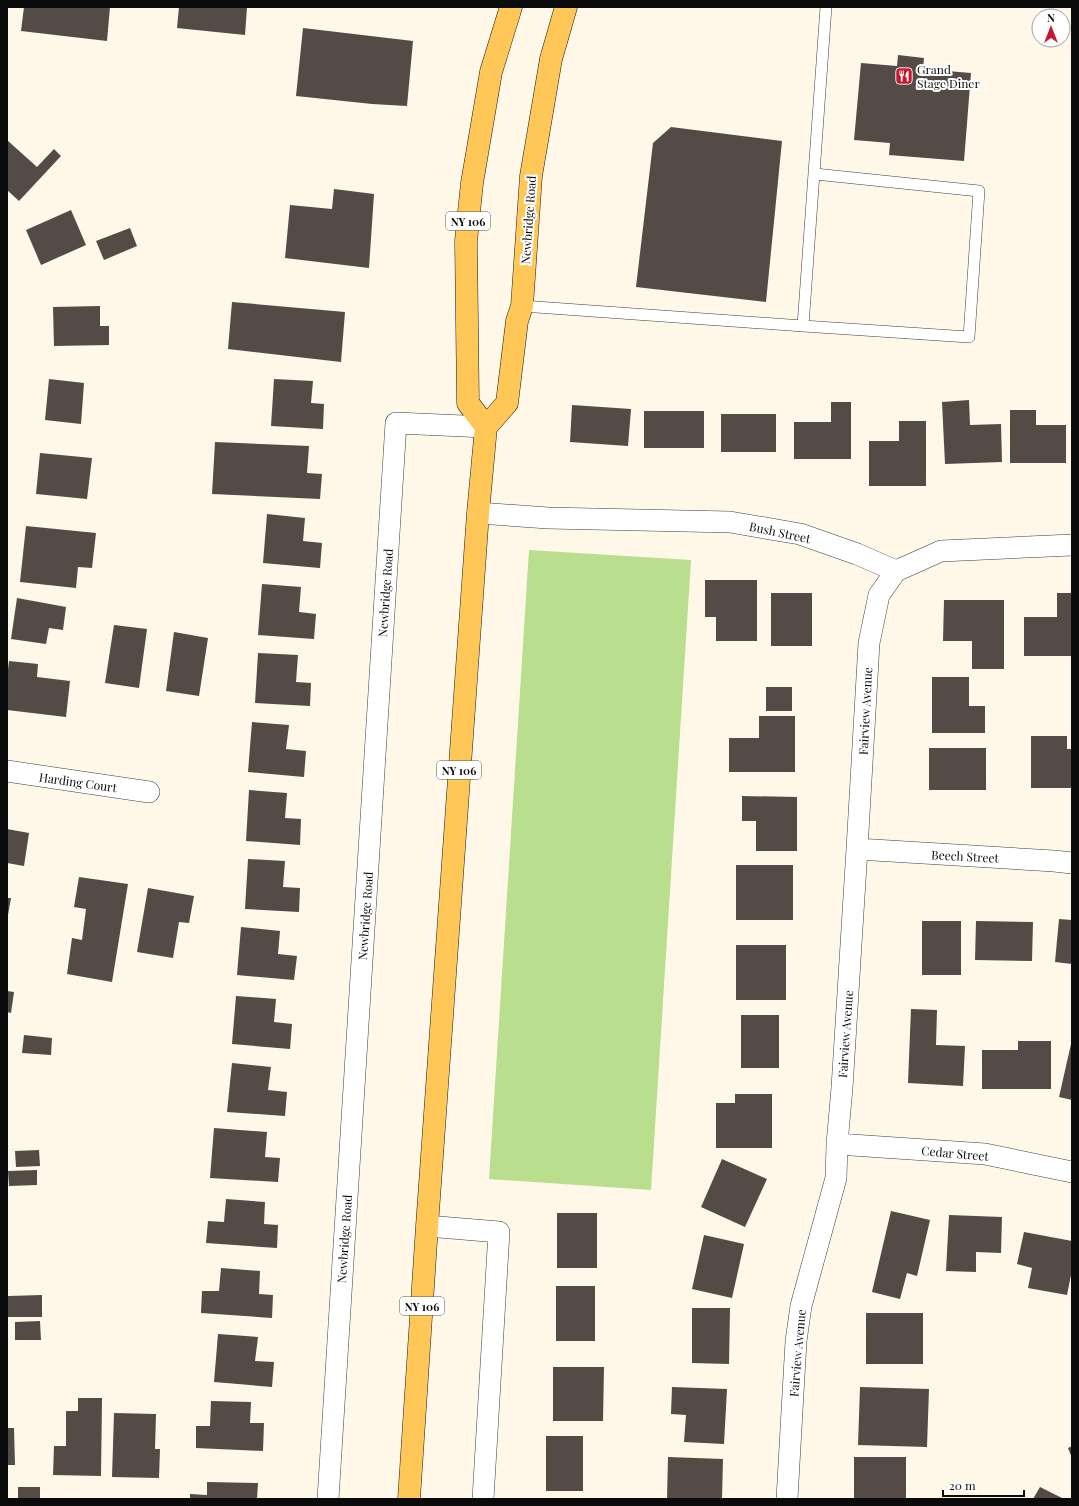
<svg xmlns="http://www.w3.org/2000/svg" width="1079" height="1506" font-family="'Playfair Display',serif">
  <rect width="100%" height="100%" fill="#fff8e8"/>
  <!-- forest -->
  <path fill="#b9de8d" d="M529,550L691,560L651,1190L489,1179Z"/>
  <!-- building -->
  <path fill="#544a46" d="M24,7H110L107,41L21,31Z
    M179,7H247L245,35L177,28Z
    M303,28L413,41L407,106L372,104L296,96Z
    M898,55L924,58L923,69L971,73L964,161L889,155L890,143L854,140L861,63L897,66Z
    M671,127L782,141L766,302L636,287L653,143Z
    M7,140L37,167L54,149L61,156L19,201L7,190Z
    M334,189L374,194L369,268L285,258L290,205L332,209Z
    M71,210L86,245L41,265L26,230Z
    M130,228L137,246L104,260L96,241Z
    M232,302L345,312L341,362L228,349Z
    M100,306V326H109V345L54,346L53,307Z
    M49,379L84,383L81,424L45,420Z
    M274,379L313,381L311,403L324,404L323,429L271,426Z
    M969,400L970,425L1001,424L1002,462L945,464L942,402Z
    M831,402H851V459H794V422H831Z
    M572,405L631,409L628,446L570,442Z
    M1010,410H1036V425H1066V463H1010Z
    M644,411H704V448H644Z
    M721,414H776V452H721Z
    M899,421H926V486H869V441H899Z
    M215,442L309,446L307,473L322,474L320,499L212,494Z
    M40,453L92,458L87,499L36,494Z
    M267,514L305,518L303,541L322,543L320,568L263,563Z
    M26,526L96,533L92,568L78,567L76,588L20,582Z
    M705,580H757V641H716V617H705Z
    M262,584L301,587L299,612L316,614L314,639L258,635Z
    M771,593H812V646H771Z
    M1057,593H1072V656H1024V617H1057Z
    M17,598L66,607L63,630L49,628L46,644L11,639Z
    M944,600H1004V669H972V641H943Z
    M114,625L147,629L139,688L105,683Z
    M174,632L208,638L199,696L166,691Z
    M258,653L298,655L296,682L311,683L310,706L255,703Z
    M9,661L38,664L37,677L70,681L66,717L7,710V678Z
    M932,677H969V706H985V733H932Z
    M766,687H792V711H766Z
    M759,716H795V772H729V738H759Z
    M252,722L289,725L286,749L306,751L304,777L248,772Z
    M1031,736H1067V749H1072V788H1031Z
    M929,748H986V790H929Z
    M249,790L287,793L285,818L301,819L300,845L246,841Z
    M742,796L797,797V851H756V821H742Z
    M7,829L29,833L24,866L7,863Z
    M248,859L285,861L283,887L300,888L299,912L245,909Z
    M736,865H793V920H736Z
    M79,877L128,884L112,982L67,974L72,938L82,940L86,909L74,907Z
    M148,888L194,896L189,923L179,922L173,958L137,952Z
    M7,898H11L8,915H7Z
    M1059,919L1072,920V964L1055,962Z
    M922,921H961V975H922Z
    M976,921L1033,922L1032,961L975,960Z
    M241,927L280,931L278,954L297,956L294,980L237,975Z
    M736,945H786V1000H736Z
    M7,991L14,992L11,1013L7,1012Z
    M236,996L276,999L274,1022L292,1024L290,1049L232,1044Z
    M911,1009L937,1010L936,1045L965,1046L963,1086L908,1083Z
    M741,1015H779V1068H741Z
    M24,1035L52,1038L51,1055L22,1053Z
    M1018,1041H1051V1089H982V1050H1018Z
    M1071,1044H1072V1100L1059,1097Z
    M232,1063L271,1067L268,1090L287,1092L285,1116L227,1112Z
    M735,1094H772V1148H716V1103H735Z
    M214,1128L267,1132L265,1157L280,1158L278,1182L210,1178Z
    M39,1150L40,1166L16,1167L15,1151Z
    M722,1159L767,1179L745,1227L701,1207Z
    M37,1170V1185L9,1186L8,1171Z
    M226,1199L265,1202L264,1224L278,1225L277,1248L206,1243L208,1221L224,1222Z
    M891,1211L930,1220L917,1276L907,1273L900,1299L872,1292Z
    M557,1213H597V1268H557Z
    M949,1215L1002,1217L1001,1253L976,1252V1272L946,1271Z
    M1024,1232L1072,1241V1270L1067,1295L1028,1288L1032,1268L1017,1264Z
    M704,1235L744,1244L732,1298L692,1289Z
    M221,1268L260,1271L259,1294L273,1295L272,1318L201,1313L202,1291H219Z
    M556,1286H595V1341H556Z
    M42,1295V1317H8V1296Z
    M692,1308H730L729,1364L692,1363Z
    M866,1313H923V1364H866Z
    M40,1321L41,1340H15V1322Z
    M218,1334L258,1337L255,1361L274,1362L272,1387L214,1382Z
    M553,1367H604L603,1421H553Z
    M672,1387L727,1389L724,1444L684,1442L686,1415L671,1414Z
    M860,1387L929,1389L927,1447L858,1445Z
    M78,1398H102L101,1476L53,1475L54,1446H66V1411H78Z
    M211,1401L251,1402L250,1423H264L263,1451L196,1448V1426H210Z
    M114,1413L156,1414L155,1449H160L159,1478L112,1477Z
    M7,1428H14L15,1465H7Z
    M546,1436H583V1491H546Z
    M1072,1446V1458L1068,1448Z
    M668,1457L723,1459L722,1499H667Z
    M854,1457H906V1499H854Z
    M207,1482L258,1483L257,1499H190V1494L207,1495Z
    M18,1487H40V1499H18Z
    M1040,1487L1064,1499H1033Z"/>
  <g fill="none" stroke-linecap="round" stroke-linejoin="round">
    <defs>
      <path id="service" d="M522,306L803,326L826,7
        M803,326L969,337L979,191L815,174"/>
      <path id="minor" d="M478,513L548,518L730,522L800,534L857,554L896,571L941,551L1072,545
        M7,771L149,792
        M857,849L1054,861L1072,863
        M837,1144L985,1154L1072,1172
        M427,1226L499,1232L483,1499
        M328,1499L396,423L486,427
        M787,1499L796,1341L801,1306L836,1178L837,1144L842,1088L857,849L869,643L879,595L896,571"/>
      <path id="primary" d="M486,427L468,403L466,241L472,183L491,72L511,7
        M409,1499L427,1226L478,513L486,427L507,403L517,321L522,306L531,176L551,59L566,7"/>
    </defs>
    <!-- service casing -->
    <use href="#service" stroke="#3e3e3e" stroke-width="12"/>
    <!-- minor casing -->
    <use href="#minor" stroke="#3e3e3e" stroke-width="22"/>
    <!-- primary casing -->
    <use href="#primary" stroke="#1c1c1c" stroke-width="23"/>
    <!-- service -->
    <use href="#service" stroke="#fff" stroke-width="11"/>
    <!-- minor -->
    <use href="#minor" stroke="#fff" stroke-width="21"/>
    <!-- primary -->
    <use href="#primary" stroke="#ffc758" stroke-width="22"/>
  </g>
  <!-- icons -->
  <defs>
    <symbol id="restaurant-square" viewBox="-11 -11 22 22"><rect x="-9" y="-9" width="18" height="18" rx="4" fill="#c51830" stroke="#fff"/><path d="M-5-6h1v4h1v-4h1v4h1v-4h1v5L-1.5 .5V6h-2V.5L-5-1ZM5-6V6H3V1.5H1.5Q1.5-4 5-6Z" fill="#fff"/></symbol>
  </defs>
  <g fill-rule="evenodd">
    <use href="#restaurant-square" x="894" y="66" width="20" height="20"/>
  </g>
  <g text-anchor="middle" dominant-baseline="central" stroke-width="4" stroke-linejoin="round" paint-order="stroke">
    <!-- shield labels -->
    <g fill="#fff" stroke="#545454" stroke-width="1">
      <rect x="446" y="212" width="44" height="18" rx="3"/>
      <rect x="437" y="761" width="44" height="18" rx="3"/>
      <rect x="400" y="1297" width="44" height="18" rx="3"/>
    </g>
    <g font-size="11" font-weight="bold" fill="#0b0b0b">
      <text x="468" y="221">NY 106</text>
      <text x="459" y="770">NY 106</text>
      <text x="422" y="1306">NY 106</text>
    </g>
    <!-- poi labels -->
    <g font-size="12" fill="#0b0b0b" stroke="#fff" text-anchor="start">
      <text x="917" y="69">Grand<tspan x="917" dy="14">Stage Diner</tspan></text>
    </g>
    <!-- street labels -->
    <g font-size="12" fill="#0b0b0b" stroke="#fff">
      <text transform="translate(528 220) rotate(-86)">Newbridge Road</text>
      <text transform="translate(780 532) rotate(12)">Bush Street</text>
      <text transform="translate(385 593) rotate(-86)">Newbridge Road</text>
      <text transform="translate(865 711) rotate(-87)">Fairview Avenue</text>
      <text transform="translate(78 782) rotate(8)">Harding Court</text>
      <text transform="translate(965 856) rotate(3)">Beech Street</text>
      <text transform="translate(365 916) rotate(-86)">Newbridge Road</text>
      <text transform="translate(845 1034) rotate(-86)">Fairview Avenue</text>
      <text transform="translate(955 1153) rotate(5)">Cedar Street</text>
      <text transform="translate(344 1239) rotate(-86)">Newbridge Road</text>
      <text transform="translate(797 1353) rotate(-85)">Fairview Avenue</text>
    </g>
  </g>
  <!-- border -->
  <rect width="1079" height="1506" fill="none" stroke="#0b0b0b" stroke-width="16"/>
  <!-- north arrow -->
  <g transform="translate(1051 28)"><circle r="19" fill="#ffffff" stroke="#9d9d9d"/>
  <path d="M0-3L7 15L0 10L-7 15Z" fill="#c51830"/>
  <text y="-6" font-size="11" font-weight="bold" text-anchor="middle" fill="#0b0b0b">N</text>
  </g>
  <!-- scale -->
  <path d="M943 1490v6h81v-6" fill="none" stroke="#0b0b0b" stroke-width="2"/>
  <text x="949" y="1490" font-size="12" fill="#0b0b0b" stroke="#ffffff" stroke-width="3" paint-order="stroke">20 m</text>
</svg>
